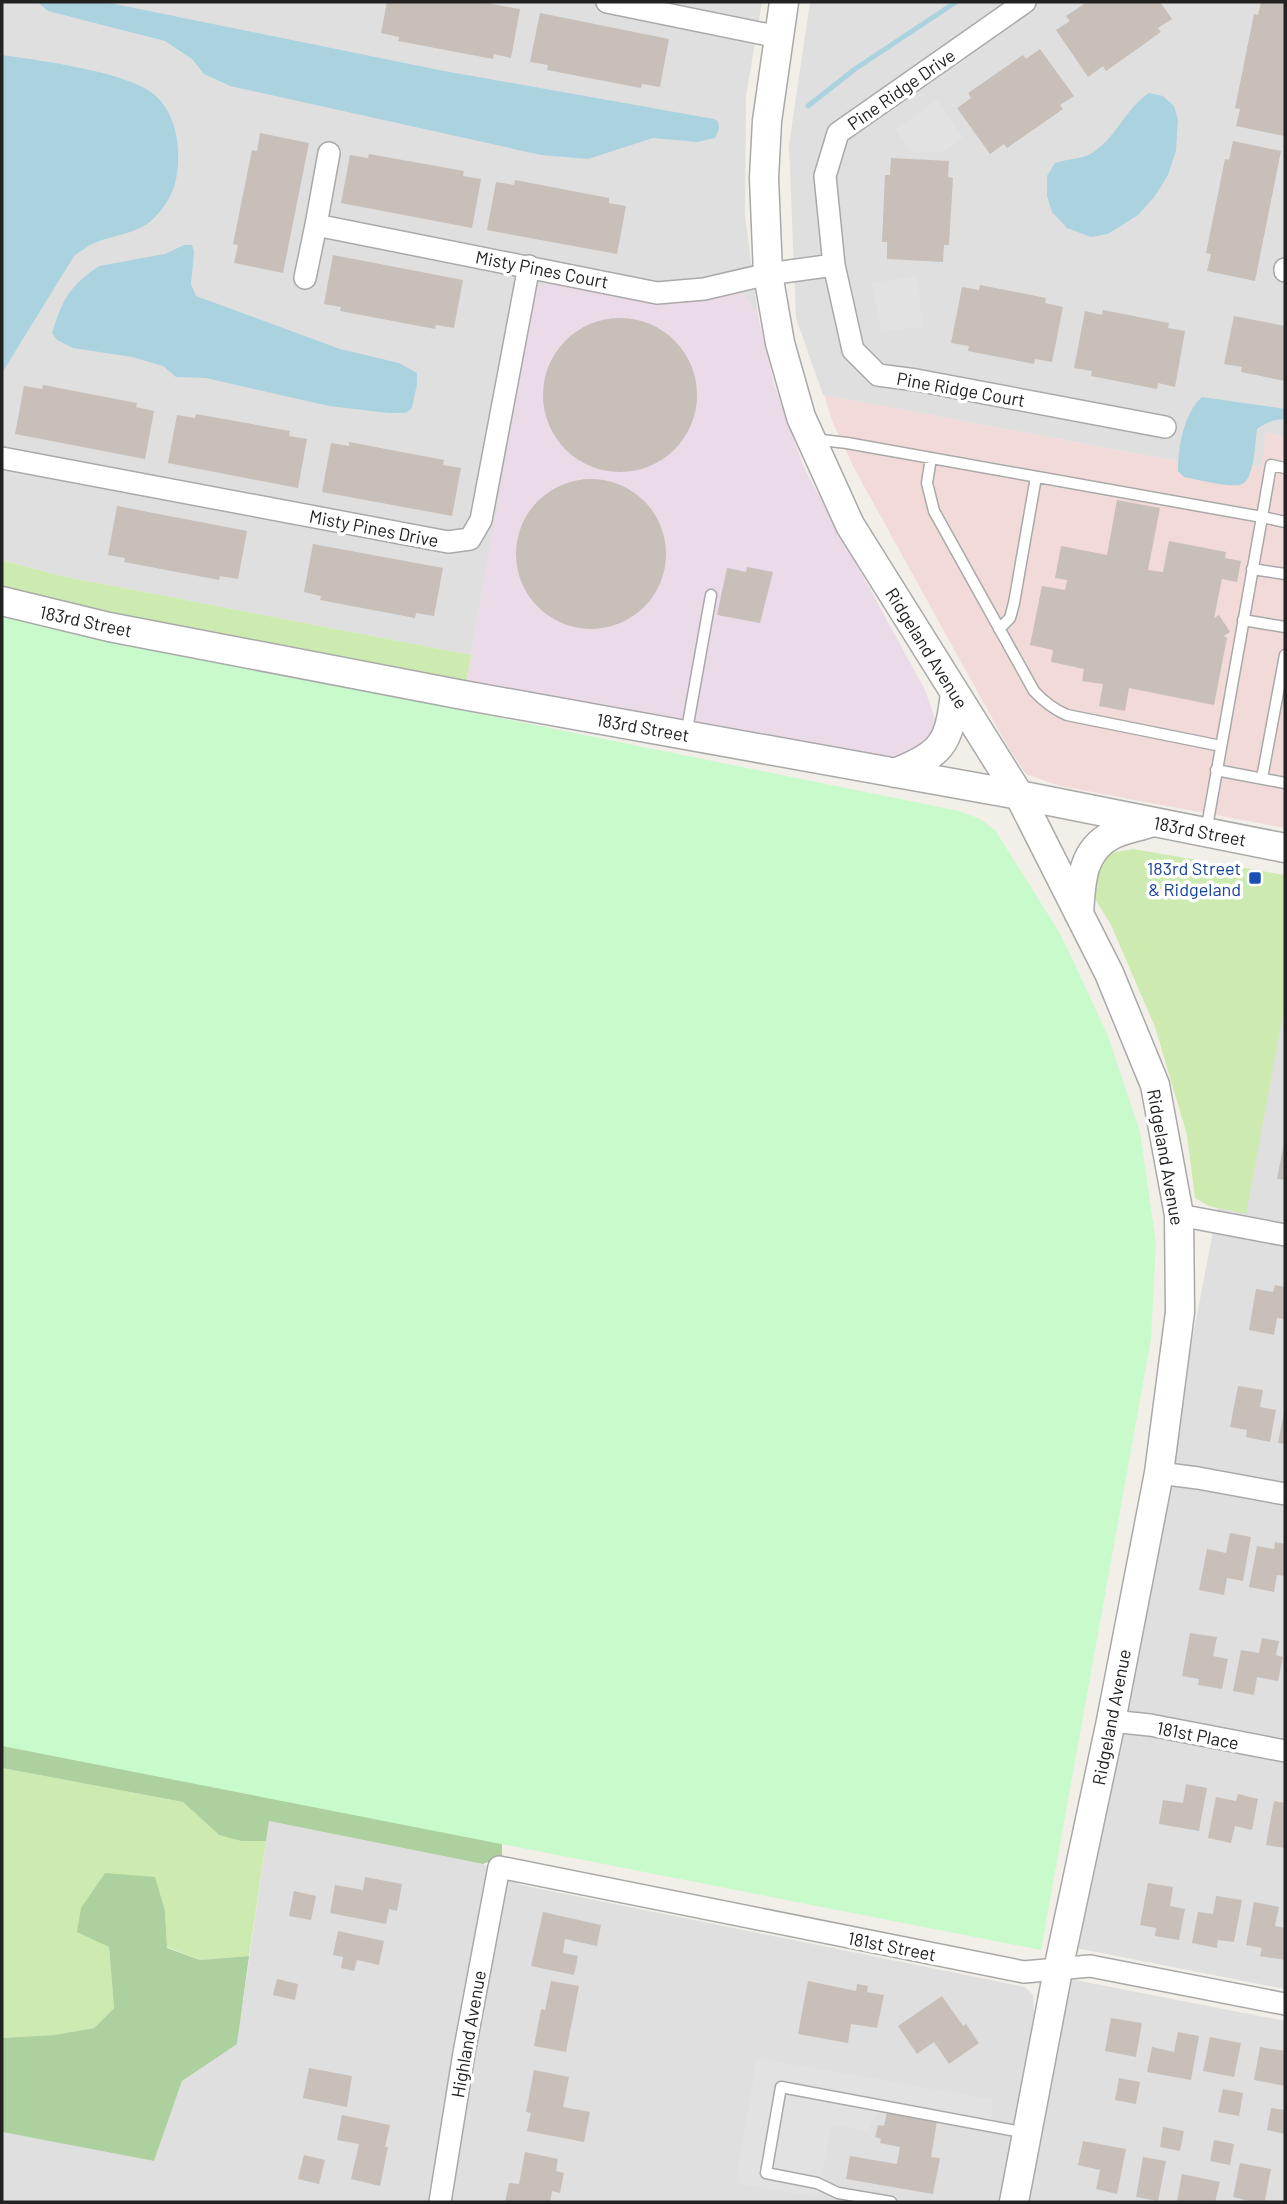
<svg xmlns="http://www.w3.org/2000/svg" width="1287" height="2204" font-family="Barlow,sans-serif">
  <rect width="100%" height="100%" fill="#f2efe9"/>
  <!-- residential -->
  <path fill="#e0dfdf" d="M2,2H762L746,96L745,215L758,316L744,295L720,292L671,304L553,282L537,288L471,655L61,576L2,560Z
    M810,2H1285V437L1266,433L1262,467L1165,459L823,395L796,318L789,145Z
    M1281,875H1285V1989L1076,1948Z
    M269,1821L483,1864L521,1885L1025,1987L1033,1995L1035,2023L1001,2202H2V2132L154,2161L182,2081L237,2043Z
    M1070,1979L1285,2021V2202H1027Z"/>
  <!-- commercial -->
  <path fill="#f2dad9" d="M824,395L1165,459L1261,467L1266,433L1285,437V828L1060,786L1026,774L1008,747L854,468L833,423Z"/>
  <!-- industrial -->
  <path fill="#ebdbe8" d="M552,282L670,304L720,292L744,295L758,316L774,384L804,468L925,690L936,721L928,739L909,754L886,758L466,683L532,310L537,288Z"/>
  <!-- grass -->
  <path fill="#cdebb0" d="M2,560L61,576L471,655L466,683L173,628L2,589Z
    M1133,849L1285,875V1004L1246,1214L1209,1206L1195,1198L1187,1135L1155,1027L1111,925L1093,896V872L1105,854Z
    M2,1768L183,1802L219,1835L241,1841H266L249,1956L200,1960L167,1947L165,1911L109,1947L114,2008L94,2028L54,2035L2,2038Z"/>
  <!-- forest -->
  <path fill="#add19e" d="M2,1517L488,1822L502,1844V1856L483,1864L269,1821L266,1841H241L219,1835L183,1802L2,1768Z
    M105,1873L155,1877L165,1911L167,1948L200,1960L249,1956L237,2044L182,2081L154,2161L2,2132V2038L54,2035L94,2028L114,2008L109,1947L77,1932L81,1908Z"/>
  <!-- park -->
  <path fill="#c8facc" d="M2,617L959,811L980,819L995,830L1061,935L1108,1036L1140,1132L1156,1243L1151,1339L1041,1950L2,1746Z"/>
  <!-- parking -->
  <path fill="#e2e2e2" d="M937,100L963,138L941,153L910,151L896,129Z
    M917,277L923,327L881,332L872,282Z
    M757,2058L991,2099L993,2115L990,2131L880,2111L870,2124L869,2131L831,2125L818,2197L736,2183Z"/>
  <!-- water -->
  <path fill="#aad3df" d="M37,2H105L439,70L714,119L718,121L719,129L715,138L697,142L653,138L588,159L541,155L230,86L204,74L192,59L165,41L48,11Z
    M2,55C37,60 131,72 156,96C170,109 177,129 178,149C179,177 175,196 155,217C140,234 111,235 92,244C86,247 80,252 74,256L2,373Z
    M1149,93L1163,96L1174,106L1178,119L1176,151L1168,175L1155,196L1138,215L1108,234L1091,237L1067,228L1052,212L1047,196V176L1055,163C1066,159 1083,159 1092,153C1116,138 1126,108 1149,93Z
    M184,245H192L194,252L191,284L196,296L340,349L399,363L417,373V384L412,408L406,413H388L329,406L206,378L176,377L163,366L132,357L73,348L57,340L52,333C63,298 69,287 99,266L165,254Z
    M1202,397L1285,409V420C1275,418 1266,423 1257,429C1255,442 1255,474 1244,483C1236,490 1196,479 1184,477L1178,471C1178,446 1184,413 1202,397Z"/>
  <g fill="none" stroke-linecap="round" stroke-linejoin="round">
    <!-- stream -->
    <path stroke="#aad3df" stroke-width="5" d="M808,106L855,69L956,2"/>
  </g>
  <!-- building -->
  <path fill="#c7bfb8" d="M387,2H480L520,9L511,58L494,54L493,59L398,41L399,37L381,33Z
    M1087,2H1160L1172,19L1158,28L1161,32L1106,71L1103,66L1088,77L1056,30L1070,21L1066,16Z
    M1261,2H1285L1284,136L1236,126L1240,109L1235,108L1254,14L1258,15Z
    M540,13L669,39L660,87L642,84L641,88L547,70L548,65L530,62Z
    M1040,49L1074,96L1060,105L1063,109L1007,148L1004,144L990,154L957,108L971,98L968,93L1023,55L1026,59Z
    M260,133L309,143L283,273L234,263L238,245L233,244L252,150L257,151Z
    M1233,141L1281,151L1255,281L1207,271L1211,254L1206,253L1225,159L1229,160Z
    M369,154L464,171L463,176L481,179L472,228L341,203L350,155L368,158Z
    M891,158L949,161L948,177L953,178L949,245H944L943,262L887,259V242H882L885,175H890Z
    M515,180L609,198V203L626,206L617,254L487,230L496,182L514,185Z
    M333,255L463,280L454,328L436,325L435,329L340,311L341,307L324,304Z
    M980,285L1046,298L1045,303L1063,307L1052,362L1035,359L1034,364L968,351L969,346L951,343L962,287L979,290Z
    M1103,310L1169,323L1168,328L1185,331L1175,387L1158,383L1157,389L1091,376L1092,371L1074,368L1085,311L1102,315Z
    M1234,316L1285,326V381L1241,372L1242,367L1224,364Z
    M543 395a77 77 0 1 1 154 0a77 77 0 1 1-154 0Z
    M43,385L137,403L136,407L154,411L145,459L15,434L24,386L42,389Z
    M196,414L290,431L289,436L307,439L298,488L168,463L177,415L195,418Z
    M349,442L444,460L443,465L461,468L452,516L322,492L331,443L349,446Z
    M516 554a75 75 0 1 1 150 0a75 75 0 1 1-150 0Z
    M1117,500L1160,508L1148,570L1163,572L1169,541L1226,552L1225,558L1241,561L1237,582L1222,579L1214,618L1219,615L1230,632L1224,636L1227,638L1214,705L1129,688L1125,711L1099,706L1103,684L1082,681L1084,669L1051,662L1053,650L1030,645L1042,586L1065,590L1067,580L1055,578L1061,546L1107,555Z
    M117,506L247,531L238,579L220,576L219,580L124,562L125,558L108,555Z
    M313,544L443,568L434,616L416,613L415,618L320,600L321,596L304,592Z
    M747,567L773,572L760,623L717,615L727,568L746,572Z
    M1284,1143L1285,1144V1180L1277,1179Z
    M1275,1285L1285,1287V1319L1277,1318L1274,1335L1249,1330L1256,1289L1273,1292Z
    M1238,1386L1263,1390L1260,1407L1276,1410L1270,1442L1246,1437L1247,1430L1230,1427Z
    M1284,1412H1285V1444L1278,1443Z
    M1230,1533L1251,1537L1243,1581L1227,1578L1224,1595L1199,1590L1207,1549L1226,1553Z
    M1275,1542L1285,1544V1576L1277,1575L1274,1592L1249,1587L1257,1546L1274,1549Z
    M1190,1633L1217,1637L1213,1656L1228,1659L1222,1689L1198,1685L1199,1679L1182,1676Z
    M1262,1638L1279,1641L1276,1655L1283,1657L1278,1681L1257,1677L1254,1695L1233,1691L1241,1650L1259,1653Z
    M1186,1784L1207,1788L1199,1831L1159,1824L1163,1800L1183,1803Z
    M1238,1794L1258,1799L1252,1830L1235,1826L1231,1843L1208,1838L1216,1797L1236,1801Z
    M1274,1801L1285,1803V1848L1266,1845Z
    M365,1877L402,1884L397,1911L389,1909L386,1924L330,1913L335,1885L363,1890Z
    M1148,1883L1173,1887L1170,1906L1185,1909L1179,1940L1155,1936L1156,1928L1140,1925Z
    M294,1891L316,1896L311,1920L289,1916Z
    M1216,1896L1242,1900L1234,1942L1218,1940L1217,1948L1192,1943L1198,1912L1213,1914Z
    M1254,1902L1279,1907L1275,1926L1285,1928V1960L1260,1956L1262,1948L1246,1945Z
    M543,1912L601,1925L597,1946L565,1939L563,1953L578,1956L574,1975L531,1966Z
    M338,1931L384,1941L379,1965L357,1960L354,1971L341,1968L343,1957L333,1955Z
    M277,1979L298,1984L295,2000L273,1995Z
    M551,1981L579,1986L566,2052L534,2046L541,2009L545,2010Z
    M808,1981L856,1991L857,1984L868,1986L867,1992L884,1995L877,2028L851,2024L848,2043L798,2034Z
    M942,1996L963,2026L966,2024L979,2043L949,2064L934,2042L917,2054L898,2026Z
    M1111,2018L1142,2023L1136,2057L1105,2051Z
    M1178,2032L1199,2036L1191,2080L1147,2072L1152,2047L1174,2052Z
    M1210,2037L1241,2043L1234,2077L1203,2071Z
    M1260,2047L1285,2051V2086L1254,2080Z
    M309,2068L352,2076L347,2107L303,2098Z
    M534,2070L569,2077L563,2107L590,2112L584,2142L527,2131L531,2113L526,2112Z
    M1119,2078L1140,2082L1136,2104L1115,2100Z
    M1223,2089L1243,2093L1239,2116L1218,2112Z
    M1271,2108L1285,2110V2134L1267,2130Z
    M887,2112L937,2121L931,2157L940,2158L933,2194L846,2179L850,2156L897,2164L900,2147L880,2143L881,2139L875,2137L878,2125L884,2126Z
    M342,2115L390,2125L385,2147H388L380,2186L351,2179L359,2144L337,2140Z
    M1163,2127L1184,2131L1180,2151L1160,2147Z
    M1214,2140L1234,2144L1230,2165L1210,2161Z
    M1083,2141L1126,2149L1117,2194L1096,2189L1100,2170L1078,2165Z
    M525,2152L558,2159L556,2171L564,2173L560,2193L552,2191L550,2202H505L509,2183L519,2184Z
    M304,2155L325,2160L319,2184L298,2179Z
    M1143,2157L1166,2161L1158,2201L1136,2197Z
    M1240,2163L1271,2169L1265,2200L1271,2202H1249V2201L1233,2197Z
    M1182,2174L1220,2182L1215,2202L1177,2201Z"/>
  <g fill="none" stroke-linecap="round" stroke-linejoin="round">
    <defs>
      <path id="service" d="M813,439L847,443L1262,517L1206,832
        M931,458L927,483L934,511L1034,691C1044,702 1053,709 1067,715L1221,746
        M1285,468L1271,465L1262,517L1285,522
        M1252,569L1285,574
        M1243,620L1285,627
        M999,629L1010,618L1014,603L1036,477
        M686,735L711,595
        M1216,770L1285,783
        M1262,778L1285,655
        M891,2202L838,2193L817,2183L766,2173L781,2087L1027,2133"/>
      <path id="minor" d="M607,2L779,37
        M1025,2L838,133L825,176L834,265L853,350L878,375L916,380L1165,427
        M329,153L316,225L657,293L704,289L768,274L834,265
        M1285,269V271
        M305,278L316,225
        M2,458L448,542L470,539L481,520L529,266
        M1179,1215L1285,1235
        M1159,1473L1198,1478L1285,1494
        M1111,1721L1150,1725L1285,1751
        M440,2202L464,2053L499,1867L1024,1972L1090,1966L1285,2004"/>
      <path id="tertiary" d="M784,2L767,121L764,178L768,274L780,343L801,417L850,525L1019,795L1109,973L1155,1085L1179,1215L1180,1312L1159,1473L1111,1721L1058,1970L1014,2202
        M2,601L109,627L463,695L1019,795L1285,848
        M895,773C943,753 949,744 955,693
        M1079,914C1081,883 1081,851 1112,835C1124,829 1138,827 1150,823"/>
    </defs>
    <!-- service casing -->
    <use href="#service" stroke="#a9a9a9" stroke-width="13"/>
    <!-- minor casing -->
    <use href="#minor" stroke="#a9a9a9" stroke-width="24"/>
    <!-- tertiary casing -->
    <use href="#tertiary" stroke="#a9a9a9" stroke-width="31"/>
    <!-- service -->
    <use href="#service" stroke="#fff" stroke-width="10"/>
    <!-- minor -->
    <use href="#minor" stroke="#fff" stroke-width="21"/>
    <!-- tertiary -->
    <use href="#tertiary" stroke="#fff" stroke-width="28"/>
  </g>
  <!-- markers -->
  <rect fill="#1a4fb4" stroke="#fff" stroke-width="2.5" x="1248" y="871" width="14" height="14" rx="3.5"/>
  <g text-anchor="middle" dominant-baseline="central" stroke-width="7" stroke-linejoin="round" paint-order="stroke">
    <!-- street labels -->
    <g font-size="18" fill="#222" stroke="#fff">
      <text transform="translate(901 89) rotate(-35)">Pine Ridge Drive</text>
      <text transform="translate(542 269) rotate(11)">Misty Pines Court</text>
      <text transform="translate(961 389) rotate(10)">Pine Ridge Court</text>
      <text transform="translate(374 528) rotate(11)">Misty Pines Drive</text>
      <text transform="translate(86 621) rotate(12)">183rd Street</text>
      <text transform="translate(927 648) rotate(58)">Ridgeland Avenue</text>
      <text transform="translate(643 727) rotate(10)">183rd Street</text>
      <text transform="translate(1200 831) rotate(11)">183rd Street</text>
      <text transform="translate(1166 1157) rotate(80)">Ridgeland Avenue</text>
      <text transform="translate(1111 1717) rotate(-79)">Ridgeland Avenue</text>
      <text transform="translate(1198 1735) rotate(11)">181st Place</text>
      <text transform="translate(892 1946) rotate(11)">181st Street</text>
      <text transform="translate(468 2034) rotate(-80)">Highland Avenue</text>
    </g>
    <!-- transit labels -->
    <g font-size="18" fill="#164399" stroke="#fff" text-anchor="end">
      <text x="1241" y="868">183rd Street<tspan x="1241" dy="21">&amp; Ridgeland</tspan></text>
    </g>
  </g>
  <!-- border -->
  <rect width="1287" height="2204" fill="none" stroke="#222222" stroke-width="7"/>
</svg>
